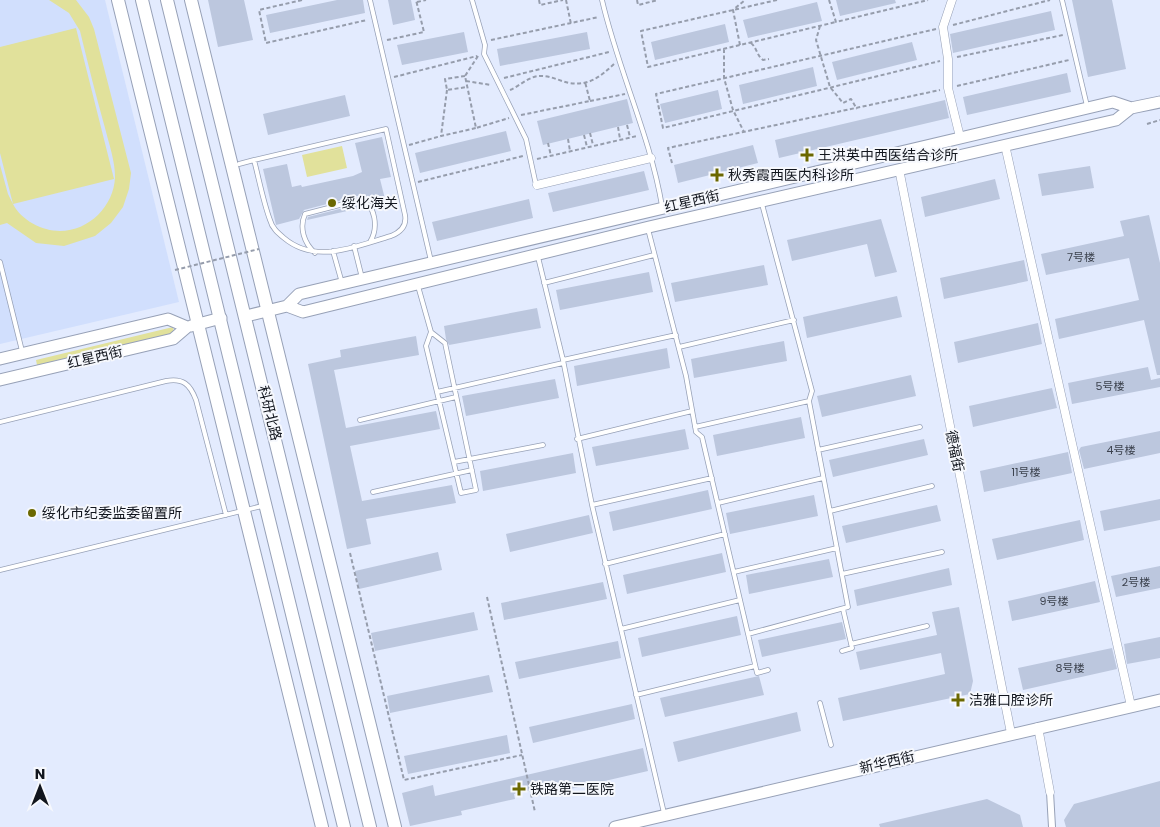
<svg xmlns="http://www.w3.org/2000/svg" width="1160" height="827" font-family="Poppins,'Noto Sans SC',sans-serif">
  <rect width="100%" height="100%" fill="#e3ebfe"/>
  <!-- built -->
  <path fill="#d1dffd" d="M0,0H105L179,302L0,344Z"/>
  <!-- green -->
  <path fill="#e1e19b" d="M49,0H76L89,17L94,29L131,173L129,189L123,207L111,223L95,236L64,246L36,243L7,223L0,225V165L8,194L13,204L0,153V47L76,28L114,179L13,204C21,220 42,231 60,231C89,231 114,206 115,177C115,161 109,144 105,128C96,96 88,64 80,31L69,13Z
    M342,146L347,168L307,177L302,155Z
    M173,327L174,333L37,365L36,360Z"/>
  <!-- building -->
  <path fill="#bcc7de" d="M208,0H244L253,40L218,47Z
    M337,0H363L365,13L270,33L266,15Z
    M388,0H411L415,20L393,25Z
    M836,0H895L896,3L840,16Z
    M1072,0H1112L1126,69L1088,77Z
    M817,2L822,21L748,38L743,20Z
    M1051,11L1055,30L953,53L950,34Z
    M725,24L729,42L655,60L651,42Z
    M464,32L468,52L402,65L397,45Z
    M587,32L590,49L500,66L497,49Z
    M912,42L917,60L837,80L832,62Z
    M813,67L817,86L743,104L739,85Z
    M1067,73L1071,92L967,115L963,97Z
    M718,90L722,109L665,123L660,104Z
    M345,95L350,116L268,135L263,114Z
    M627,99L633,123L543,145L537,121Z
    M945,100L949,118L779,158L775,140Z
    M506,131L511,151L420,173L415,153Z
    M382,137L391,177L380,179L385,199L378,201L379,204L373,205L367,199L358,196L304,210L299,219L276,225L263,169L287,164L292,187L301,185L302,187L353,176L362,172L355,143Z
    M753,145L758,163L678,183L674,165Z
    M1090,166L1094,188L1042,196L1038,174Z
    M644,171L649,190L553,212L548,193Z
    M995,179L1000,199L925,217L921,197Z
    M529,199L533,218L437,241L432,222Z
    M359,204L365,207L307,220L308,217Z
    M1149,215L1160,263V375H1157L1144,320L1059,339L1055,319L1139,300L1129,258L1046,275L1041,254L1124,236L1120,221Z
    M881,219L897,272L875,277L867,244L792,261L787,240Z
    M1024,260L1028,281L944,299L940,278Z
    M764,265L768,285L675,302L671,283Z
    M649,272L653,292L560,310L556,290Z
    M897,296L902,317L807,338L803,317Z
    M537,308L541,328L449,345L446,339L444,326Z
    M1038,323L1042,344L958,363L954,342Z
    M416,336L419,355L334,370L346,428L436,411L440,429L350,446L362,501L452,485L456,503L366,519L371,544L347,549L308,364L341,357L340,350Z
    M784,341L787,361L694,378L691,359Z
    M667,348L670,368L577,386L574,366Z
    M1148,367L1151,380L1160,378V387L1072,404L1068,383Z
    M911,375L916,396L822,417L817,396Z
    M555,379L559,398L466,416L462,396Z
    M1052,388L1057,408L973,427L969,406Z
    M801,417L805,438L717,456L713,435Z
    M685,429L689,449L596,466L592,447Z
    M1160,431V453L1084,469L1079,450L1081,447Z
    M924,439L928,455L833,477L829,460Z
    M1068,452L1072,473L984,492L980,471Z
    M573,453L576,473L483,491L480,471Z
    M708,490L712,509L613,531L609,512Z
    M814,495L818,516L730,534L726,513Z
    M1160,499V520L1104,531L1100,511Z
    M937,505L941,521L846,543L842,526Z
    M589,515L593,533L510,552L506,534Z
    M1080,520L1084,540L997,560L992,539Z
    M438,552L442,570L359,589L355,571Z
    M722,553L726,572L627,594L623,575Z
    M829,559L833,577L749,594L746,575Z
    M1160,566V588L1116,597L1111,576Z
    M949,568L952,585L857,606L854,590Z
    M1095,581L1100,602L1012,621L1008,601Z
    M603,582L607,599L504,620L501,603Z
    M959,607L973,681L970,694L843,721L838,698L945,674L941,653L860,670L856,652L937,635L932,612Z
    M474,612L478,630L375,651L371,633Z
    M737,616L741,635L642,657L638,638Z
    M842,622L846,639L762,657L758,640Z
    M1160,637V658L1127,664L1124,644Z
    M618,641L621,658L519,679L515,662Z
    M1112,648L1117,669L1023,690L1018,668Z
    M489,675L493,692L390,713L387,696Z
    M759,676L764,695L665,717L660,698Z
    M632,704L635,719L533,743L529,727Z
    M797,712L801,731L678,762L673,742Z
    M507,735L510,753L408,774L404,756Z
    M643,748L648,771L544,795L543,787L514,794L515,799L461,811L462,815L410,826L402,793L433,785L435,796Z
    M1160,781V827H1066L1064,820L1074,804Z
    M987,799L1020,815L1023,827H880L879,824Z"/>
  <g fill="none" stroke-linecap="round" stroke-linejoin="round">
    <defs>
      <path id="service" d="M370,0L431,261
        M472,0L485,45L484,54L526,139L536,185
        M602,0C618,70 650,135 662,206
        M1062,0L1087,106
        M239,164L254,160L386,129L405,215C407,226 401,232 391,236C356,246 316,265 284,238C278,233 272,228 270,220C263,201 259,179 254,160
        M648,229L686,376L696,432L702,437L748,634L848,607L809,401L812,391L762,204
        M354,246L362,278
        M333,251L342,283
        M315,253C304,243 299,228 305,214L359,200C377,204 378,229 370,242
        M538,257L563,360L592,505L664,813
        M0,262L22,351
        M544,283L654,255
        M418,286L431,332L445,343L476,490L461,493L426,346L431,332
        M679,347L794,320
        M563,360L676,335
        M437,392L563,363
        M360,420L456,397
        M0,422L166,381C183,378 190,384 196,400L226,515
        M695,427L809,401
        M577,439L692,411
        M818,450L920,427
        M454,462L543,445
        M373,492L472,470
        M718,503L823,478
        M592,505L712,478
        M830,511L932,486
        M605,564L725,534
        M0,570L262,506
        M734,572L837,548
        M842,574L942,552
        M621,629L740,600
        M748,634L757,673L768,670
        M851,644L927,626
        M842,651L852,648L843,609
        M636,695L755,666
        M820,703L831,745"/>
      <path id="pedestrian" d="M1050,792L1052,827"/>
      <path id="minor" d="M952,0L943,27L948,59V88L960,137
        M1005,145L1131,706
        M899,169L1011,733
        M537,185L651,158
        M1038,727L1050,792"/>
      <path id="secondary" d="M1113,102L1131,108L1116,120L649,227L303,312L287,306L299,294Z
        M1131,108L1160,102
        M246,316L287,306
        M191,326L221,318
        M0,359L168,319L187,327L173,339L0,380
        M615,827L1160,700"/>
      <path id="primary" d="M118,0L322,827
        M142,0L344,827
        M167,0L370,827
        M191,0L395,827"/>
    </defs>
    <!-- service casing -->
    <use href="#service" stroke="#97a1b7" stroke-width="5.5"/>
    <!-- pedestrian casing -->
    <use href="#pedestrian" stroke="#97a1b7" stroke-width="8"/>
    <!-- minor casing -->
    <use href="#minor" stroke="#97a1b7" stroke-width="9"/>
    <!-- secondary casing -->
    <use href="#secondary" stroke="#97a1b7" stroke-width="13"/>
    <!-- primary casing -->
    <use href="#primary" stroke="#97a1b7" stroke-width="14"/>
    <!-- path -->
    <path stroke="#969dac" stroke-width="2" stroke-dasharray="4 2.5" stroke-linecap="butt" d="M302,0L259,10L266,43L367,20
      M539,0L540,5L563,0
      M566,0L571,24
      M637,0L638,5L658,0
      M777,0L641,31L648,67L836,22
      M829,0L836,22L928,0
      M417,2L426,0
      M953,25L1050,0
      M820,26L816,40L830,87L843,103L851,99L857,109
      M936,29L656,94L663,128L940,61
      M387,40L424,32L416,0
      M491,40L599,17
      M751,43C757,48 757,56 763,60L769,59
      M740,45L733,10L745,0
      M724,49V78L733,110L744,132
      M478,56L465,76L476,128L509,118
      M957,57L1063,35
      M465,76L445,79L447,90L467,87
      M394,77L477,56
      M504,78L609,52
      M466,81L491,85
      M957,86L1069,60
      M447,90L441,136L476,128
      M510,90C520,86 530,75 542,76C551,76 560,81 569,83C589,86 600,77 614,64
      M590,101L625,94
      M521,115L590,101L585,82
      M1147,124L1160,120
      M627,125L630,137
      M618,127L620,139
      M590,133L593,145
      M584,135L587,147
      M568,139L570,151
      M548,143L551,156
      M409,145L441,136
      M537,159L637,136
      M672,163L668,148L940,90
      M418,182L523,156
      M350,553L404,780L522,755
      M487,597L535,812"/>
    <!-- service -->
    <use href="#service" stroke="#fff" stroke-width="4"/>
    <!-- pedestrian -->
    <use href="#pedestrian" stroke="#fff" stroke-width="6"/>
    <!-- minor -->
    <use href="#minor" stroke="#fff" stroke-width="8"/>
    <!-- secondary -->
    <use href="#secondary" stroke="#fff" stroke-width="11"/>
    <!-- primary -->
    <use href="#primary" stroke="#fff" stroke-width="12"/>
    <!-- path-bridge -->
    <path stroke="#969dac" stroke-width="2" stroke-dasharray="4 2.5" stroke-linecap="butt" d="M175,270L259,249"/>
  </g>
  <!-- markers -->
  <g fill="#6b6801" stroke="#f6f8fd" stroke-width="2">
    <path d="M804.5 147.5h5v5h5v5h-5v5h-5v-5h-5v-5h5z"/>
    <path d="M714.5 167.5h5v5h5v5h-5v5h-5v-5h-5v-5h5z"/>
    <circle cx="332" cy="203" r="5"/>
    <circle cx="32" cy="513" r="5"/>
    <path d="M955.5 692.5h5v5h5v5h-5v5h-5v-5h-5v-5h5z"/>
    <path d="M516.5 781.5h5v5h5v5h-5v5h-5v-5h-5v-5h5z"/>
  </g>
  <g text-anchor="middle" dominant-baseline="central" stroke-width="4" stroke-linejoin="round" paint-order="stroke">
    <!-- number labels -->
    <g font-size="11" fill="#3c424e">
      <text x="1081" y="257">7号楼</text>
      <text x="1110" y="386">5号楼</text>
      <text x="1121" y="450">4号楼</text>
      <text x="1026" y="472">11号楼</text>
      <text x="1136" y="582">2号楼</text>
      <text x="1054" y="601">9号楼</text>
      <text x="1070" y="668">8号楼</text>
    </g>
    <!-- poi labels -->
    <g font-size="14" fill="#12161e" stroke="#f6f8fd" text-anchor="start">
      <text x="818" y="155">王洪英中西医结合诊所</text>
      <text x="728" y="175">秋秀霞西医内科诊所</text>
      <text x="342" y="203">绥化海关</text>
      <text x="42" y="513">绥化市纪委监委留置所</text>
      <text x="969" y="700">洁雅口腔诊所</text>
      <text x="530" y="789">铁路第二医院</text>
    </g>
    <!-- street labels -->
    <g font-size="14" fill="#12161e" stroke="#f6f8fd">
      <text transform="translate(692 201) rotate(-13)">红星西街</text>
      <text transform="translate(95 357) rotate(-13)">红星西街</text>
      <text transform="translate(270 413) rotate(76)">科研北路</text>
      <text transform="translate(955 451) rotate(79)">德福街</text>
      <text transform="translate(887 762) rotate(-13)">新华西街</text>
    </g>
  </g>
  <!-- north arrow -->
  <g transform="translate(40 787)" stroke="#f6f8fd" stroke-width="4" paint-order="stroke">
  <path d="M0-4L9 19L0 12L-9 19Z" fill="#12161e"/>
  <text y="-8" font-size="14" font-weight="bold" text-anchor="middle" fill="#12161e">N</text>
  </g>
</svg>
